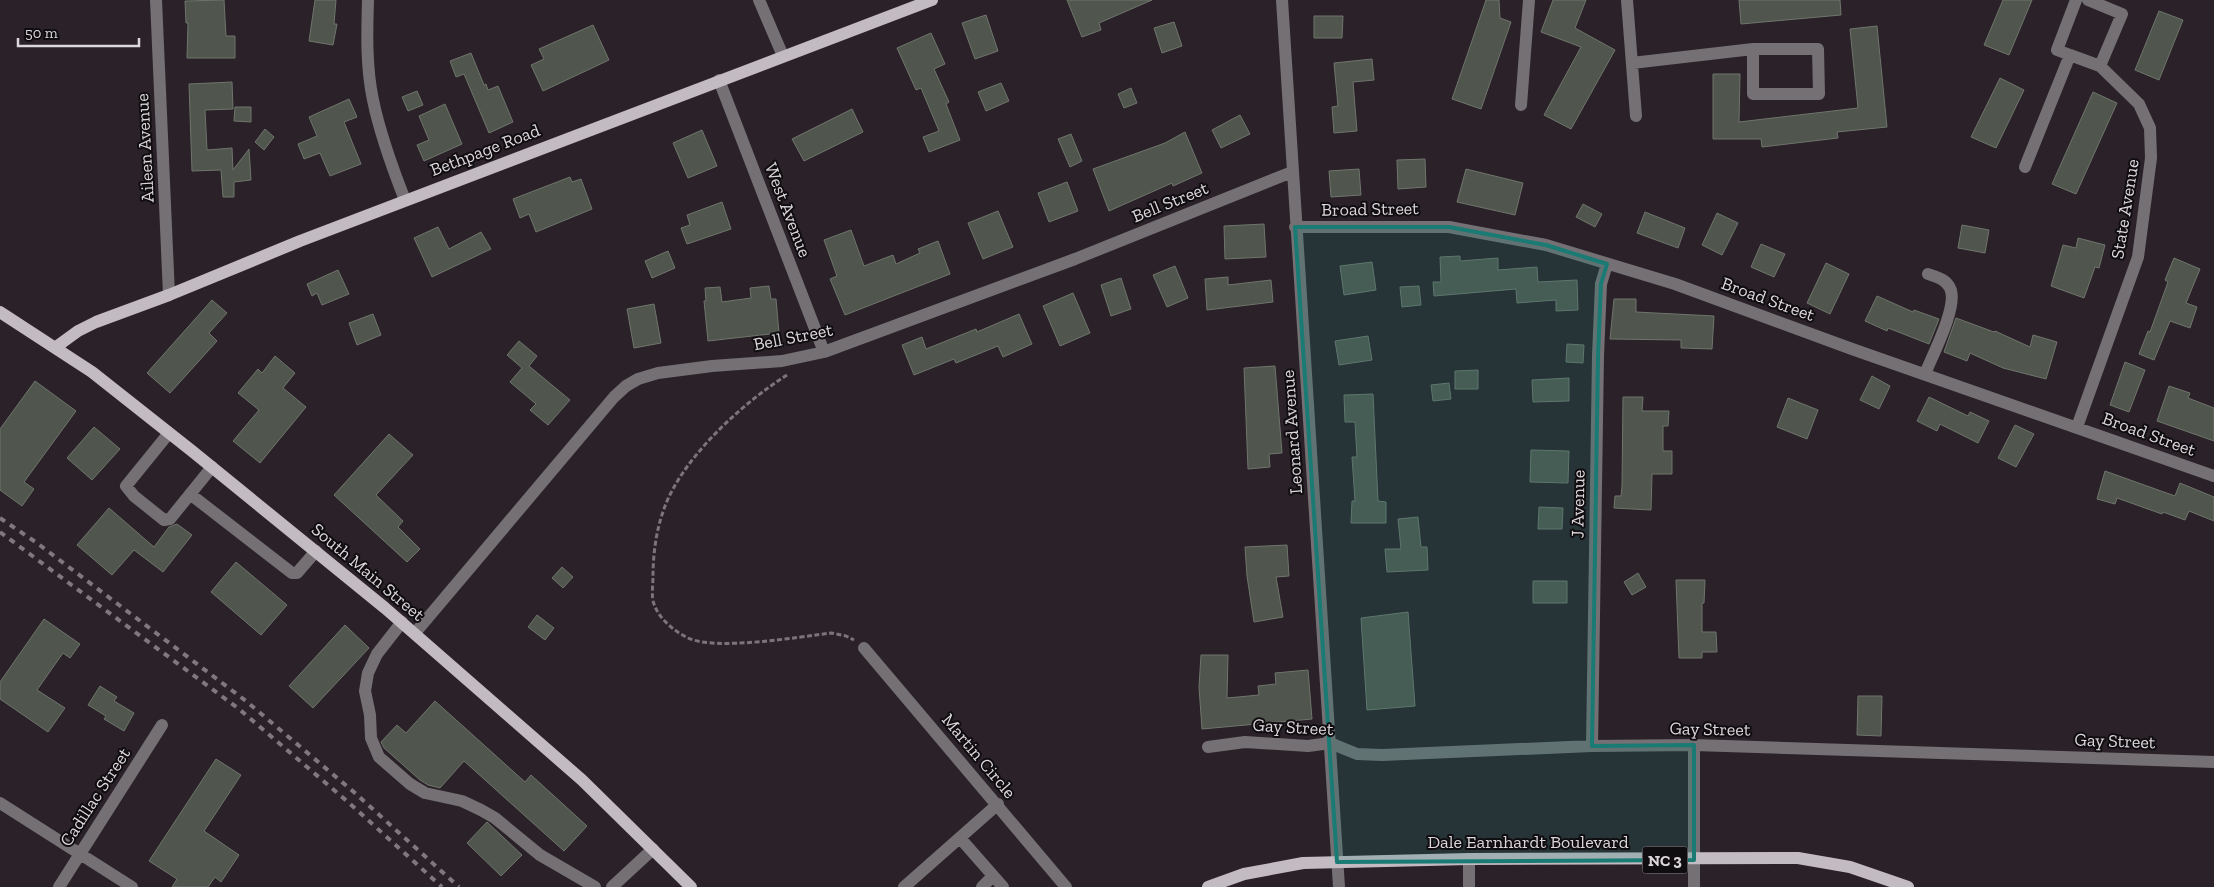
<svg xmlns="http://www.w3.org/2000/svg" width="2214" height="887" font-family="'Zilla Slab',serif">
  <rect width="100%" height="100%" fill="#2a2228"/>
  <!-- building -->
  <path fill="#50554d" stroke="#6f756c" d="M224,0L226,36H235V58H187L188,23H186L185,1Z
    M315,0H336L334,24H337L333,45L309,41Z
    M1067,0H1152L1099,23L1101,30L1082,37Z
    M1486,0H1499L1500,18L1511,22L1481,109L1452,99Z
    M1553,0H1586L1575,28L1615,50L1571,129L1544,115L1581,47L1541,32Z
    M1739,0H1840L1841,15L1741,24Z
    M2003,0H2032L2009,55L1984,45Z
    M2159,11L2183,20L2159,80L2135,70Z
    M986,15L998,51L975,59L962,23Z
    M1314,16H1343L1342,38H1314Z
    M1174,22L1182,46L1162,53L1154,28Z
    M593,25L609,60L543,91L531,65L544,59L539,49Z
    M1877,26L1887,127L1837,132L1838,138L1762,147L1761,139H1713V74H1740L1739,122L1858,108L1850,29Z
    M931,33L945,64L934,69L949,102L946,104L960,140L929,152L923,137L939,131L921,88L916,90L897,48Z
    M471,53L484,85L486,84L488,90L498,86L513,122L489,133L464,74L456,77L450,61Z
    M1372,59L1374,80L1353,82L1357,131L1334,133L1332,107L1338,106L1334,63Z
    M2000,78L2024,90L1996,148L1971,137Z
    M232,82L233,109L205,110L207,150L232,148L233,170L249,149L251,180L234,182V197H223L221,170L192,171L189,84Z
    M1001,83L1009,101L986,111L978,92Z
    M1131,88L1137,103L1124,108L1118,94Z
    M417,91L423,105L408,111L402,97Z
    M2093,92L2117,103L2076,194L2052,184Z
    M349,99L357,117L344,122L361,164L330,176L320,153L304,159L298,144L317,136L309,117Z
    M445,104L462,144L424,161L417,145L429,140L419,116Z
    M235,107H251V122L234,121Z
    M852,109L863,132L804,161L792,139Z
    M1240,115L1250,134L1221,148L1212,130Z
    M265,129L274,137L264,150L255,142Z
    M702,130L717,166L688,178L673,143Z
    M1185,132L1202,173L1173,186L1172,183L1109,211L1093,169L1165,143Z
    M1071,134L1082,161L1070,167L1058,139Z
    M1425,159L1426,187L1398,189L1397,160Z
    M1359,169L1361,195L1331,197L1329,171Z
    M1466,169L1523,183L1515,215L1457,202Z
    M570,177L572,182L581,179L592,209L536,232L529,214L520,218L513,199Z
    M1067,182L1078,211L1049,222L1038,193Z
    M722,202L731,229L687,244L681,228L690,225L687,215Z
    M1583,204L1602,214L1595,227L1576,217Z
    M998,211L1013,247L983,259L968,223Z
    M1645,212L1685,228L1678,248L1637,233Z
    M1717,213L1738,223L1722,255L1702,245Z
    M1264,224L1266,257L1225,259L1224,226Z
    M1962,225L1989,230L1985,253L1958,248Z
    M438,227L449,249L481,232L491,249L432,277L414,238Z
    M851,230L864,266L893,255L896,264L920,253L918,249L938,241L950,274L845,315L830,279L837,276L824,240Z
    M2078,238L2105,245L2099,268L2095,267L2084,298L2051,286L2063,245L2076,248Z
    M1761,244L1785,254L1774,277L1751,267Z
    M668,251L675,268L652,278L645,261Z
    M1460,256V261L1498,258V270L1537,267L1538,282L1577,280L1578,310L1556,311V300L1517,303L1516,289L1434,296L1433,282H1441L1440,257Z
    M2174,258L2200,269L2186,303L2197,307L2190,328L2170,321L2154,360L2139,354L2148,331L2150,332L2168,282L2165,280Z
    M1372,262L1376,290L1344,295L1340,266Z
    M1826,263L1849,274L1830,314L1807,303Z
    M1175,266L1188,298L1167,307L1153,275Z
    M338,270L349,294L322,305L317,293L312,296L307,284Z
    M1228,277V285L1271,280L1273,302L1207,310L1205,279Z
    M1121,278L1131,309L1111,316L1101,285Z
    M769,286L771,299H776L779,333L708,341L704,301H706L705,288L720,287L722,302L751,298L750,288Z
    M1419,286L1421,305L1402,307L1400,287Z
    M1073,293L1090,333L1060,346L1043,306Z
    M1877,296L1913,312L1914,310L1939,319L1929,344L1888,328L1887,331L1865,321Z
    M1614,299H1636V312L1714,316L1712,349L1681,348V340L1610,339Z
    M212,300L227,313L209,333L217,341L170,393L147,373Z
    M654,304L661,343L634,348L627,309Z
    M373,314L381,335L357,345L349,323Z
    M1019,314L1032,344L1003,357L998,346L956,363L954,359L914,375L902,345L922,337L926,349L976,329L977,332Z
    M1956,318L1994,332L1995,331L2030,347L2033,335L2057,342L2046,379L2003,368L1970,353L1967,361L1944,352Z
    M1368,336L1372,360L1339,365L1335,341Z
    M519,341L537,356L529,366L570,400L548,425L530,410L536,404L510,382L522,368L507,355Z
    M1567,344L1584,345L1583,363L1566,362Z
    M275,356L295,373L283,388L306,407L260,463L233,441L259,410L238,393L258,369L262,373Z
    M2125,362L2145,370L2129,412L2110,405Z
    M1275,366L1282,453L1269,454L1270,467L1248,469L1244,368Z
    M1478,370V389H1455V371Z
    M1872,376L1890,386L1879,409L1860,400Z
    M1569,378V401L1533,402L1532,380Z
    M35,381L76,411L24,482L34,489L22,506L0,490V429Z
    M1449,383L1451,399L1433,401L1431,385Z
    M2169,386L2190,393L2188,398L2214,408V441L2157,421Z
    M1373,394L1378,501L1386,502V523H1351L1352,501H1355L1352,457H1357L1355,422H1345L1344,395Z
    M1623,397H1643L1642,411H1669L1668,426H1663V451H1672V474H1652L1651,510L1614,508L1615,496H1621L1622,486Z
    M1929,397L1968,416L1970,412L1989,421L1978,443L1940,424L1937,431L1917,421Z
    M1788,398L1818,410L1807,439L1777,427Z
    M2015,425L2034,434L2016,467L1998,458Z
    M94,427L120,449L92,480L67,458Z
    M389,434L413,455L376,495L403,521L398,527L420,549L407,562L334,495Z
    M1531,450L1569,451L1568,483L1530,482Z
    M2105,471L2175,496L2180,483L2214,497V521L2189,511L2185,520L2163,512L2162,514L2117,498L2115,504L2097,499Z
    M1539,507L1563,508L1562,529H1538Z
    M109,508L154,547L169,527L177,524L192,535L163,572L134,550L112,575L77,545Z
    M1418,517L1421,547H1427L1428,570L1387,572L1385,549H1401L1398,519Z
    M1287,545L1289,576L1276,577L1283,617L1254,622L1247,576L1245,547Z
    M236,562L287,605L261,635L211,592Z
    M562,567L573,577L563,588L552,578Z
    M1638,573L1646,587L1632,595L1624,582Z
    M1676,580H1705L1704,603H1702V632H1716L1717,652H1702V658H1679Z
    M1533,581H1567V603H1533Z
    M1408,612L1415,706L1367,710L1361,618Z
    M537,615L554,628L545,640L528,627Z
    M44,619L80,644L70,658L63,653L37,690L65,708L48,732L0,699V682Z
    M345,625L369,648L313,708L289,686Z
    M1201,655H1228L1227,698L1259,695L1258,686L1276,684L1275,673L1308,670L1312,719L1202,729L1199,687Z
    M100,686L117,697L114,701L134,713L124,731L104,719L106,716L88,705Z
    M1858,696H1882L1881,736L1857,735Z
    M435,701L525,782L531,775L587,826L564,851L464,761L440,788L428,785L420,780L384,748L381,742L397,725L406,733Z
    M216,759L241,775L204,831L239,855L221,882L215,877L208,887H172L177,879L149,861Z
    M487,822L522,855L501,876L467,843Z"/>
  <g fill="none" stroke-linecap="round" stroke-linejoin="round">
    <!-- path -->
    <path stroke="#7b7479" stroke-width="3" stroke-dasharray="5 2.5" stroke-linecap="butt" d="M787,375C746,401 696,446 673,489C658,516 653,548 653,577C653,585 651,597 654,604C659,619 674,631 688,638C716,651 798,637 831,633L846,636L854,640"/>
    <!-- minor -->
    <path stroke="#747073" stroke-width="12" d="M156,0L169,295
      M368,0C367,33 366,67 373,100C380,134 392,167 405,200
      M759,0L783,56
      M1282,0L1339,887
      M1627,0L1636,116
      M1753,49H1818L1819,94H1753Z
      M2070,55L2100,66L2122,14L2088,0
      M1632,63L1753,49
      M719,80L824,352
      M1521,105L1529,0
      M2025,167L2070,55L2057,50L2076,0
      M1295,227H1449L1546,245L1675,284L1852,349L2214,476
      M1925,374C1932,356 1959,305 1950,288C1946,279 1936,277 1928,274
      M2077,427L2138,257L2151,158L2150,128L2139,104L2100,66
      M169,433L126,486L134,496L164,520L170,519L212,467
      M190,494L292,573H297L316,551
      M402,622L377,654L368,673L365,691L370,715L371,738L379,757L410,784L425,793L462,801L481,810L495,818L540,855L595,887
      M415,633L614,397L626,386L638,379L658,373L712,366L782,361L824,352L1075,259L1292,172
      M864,648L1066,887
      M1694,745V887
      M1592,746L1598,356L1601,284L1607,264
      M1208,747L1245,742L1308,746L1330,743L1357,754L1382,755L1592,746L1694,745L2214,762
      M0,803L132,887
      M960,838L1003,887
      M59,887L162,725
      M612,887L653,849
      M904,887L998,804
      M982,887L993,876
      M1469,887V859"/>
    <!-- major -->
    <path stroke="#c3bbc2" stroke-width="12" d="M0,312L92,372L192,451L385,608L582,780L691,887
      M56,347L78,331L96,322L169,295L300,241L932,0
      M1208,887L1244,874L1303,863L1469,859L1798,858L1850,867L1908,887"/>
    <!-- rail -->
    <path stroke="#7f787e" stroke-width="4" stroke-dasharray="6 6" stroke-linecap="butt" d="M0,518L37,543L246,701L355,793L459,887
      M0,532L239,709L348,802L442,887"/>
  </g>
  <!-- marked area -->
  <path fill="#197b73" fill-opacity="0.2" stroke="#197b73" stroke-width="4" stroke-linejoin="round" d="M1295,227H1449L1546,245L1607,264L1601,284L1598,356L1592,746L1694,745V860L1337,862Z"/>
  <g text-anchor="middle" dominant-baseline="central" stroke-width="4" stroke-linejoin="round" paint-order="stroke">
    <!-- shield labels -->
    <rect fill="#100d10" stroke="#9f9a9e" stroke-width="1" x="1642.5" y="846.5" width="45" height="27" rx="4"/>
    <g font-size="16" font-weight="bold" fill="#dcd7db">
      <text x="1665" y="860">NC 3</text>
    </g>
    <!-- street labels -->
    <g font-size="18" fill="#dcd7db" stroke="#100d10">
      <text transform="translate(145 148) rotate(-93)">Aileen Avenue</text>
      <text transform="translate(485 150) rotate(-21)">Bethpage Road</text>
      <text transform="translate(1170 202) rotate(-22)">Bell Street</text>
      <text transform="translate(1370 209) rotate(-1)">Broad Street</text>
      <text transform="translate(2125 209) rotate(-81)">State Avenue</text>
      <text transform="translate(788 210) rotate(69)">West Avenue</text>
      <text transform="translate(1768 299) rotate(20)">Broad Street</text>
      <text transform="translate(793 337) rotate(-11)">Bell Street</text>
      <text transform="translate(1292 432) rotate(-94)">Leonard Avenue</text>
      <text transform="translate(2149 434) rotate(20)">Broad Street</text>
      <text transform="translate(1578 504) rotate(-89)">J Avenue</text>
      <text transform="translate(368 572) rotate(40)">South Main Street</text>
      <text transform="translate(1293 727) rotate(3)">Gay Street</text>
      <text transform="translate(1710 729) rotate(1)">Gay Street</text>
      <text transform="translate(2115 741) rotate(2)">Gay Street</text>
      <text transform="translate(979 756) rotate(50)">Martin Circle</text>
      <text transform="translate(95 797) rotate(-57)">Cadillac Street</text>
      <text x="1528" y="842">Dale Earnhardt Boulevard</text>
    </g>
  </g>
  <!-- scale -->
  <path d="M18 38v8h121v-8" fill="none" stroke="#dcd7db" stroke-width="2.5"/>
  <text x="25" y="38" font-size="15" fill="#dcd7db" stroke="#100d10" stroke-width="4" paint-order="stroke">50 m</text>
</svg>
